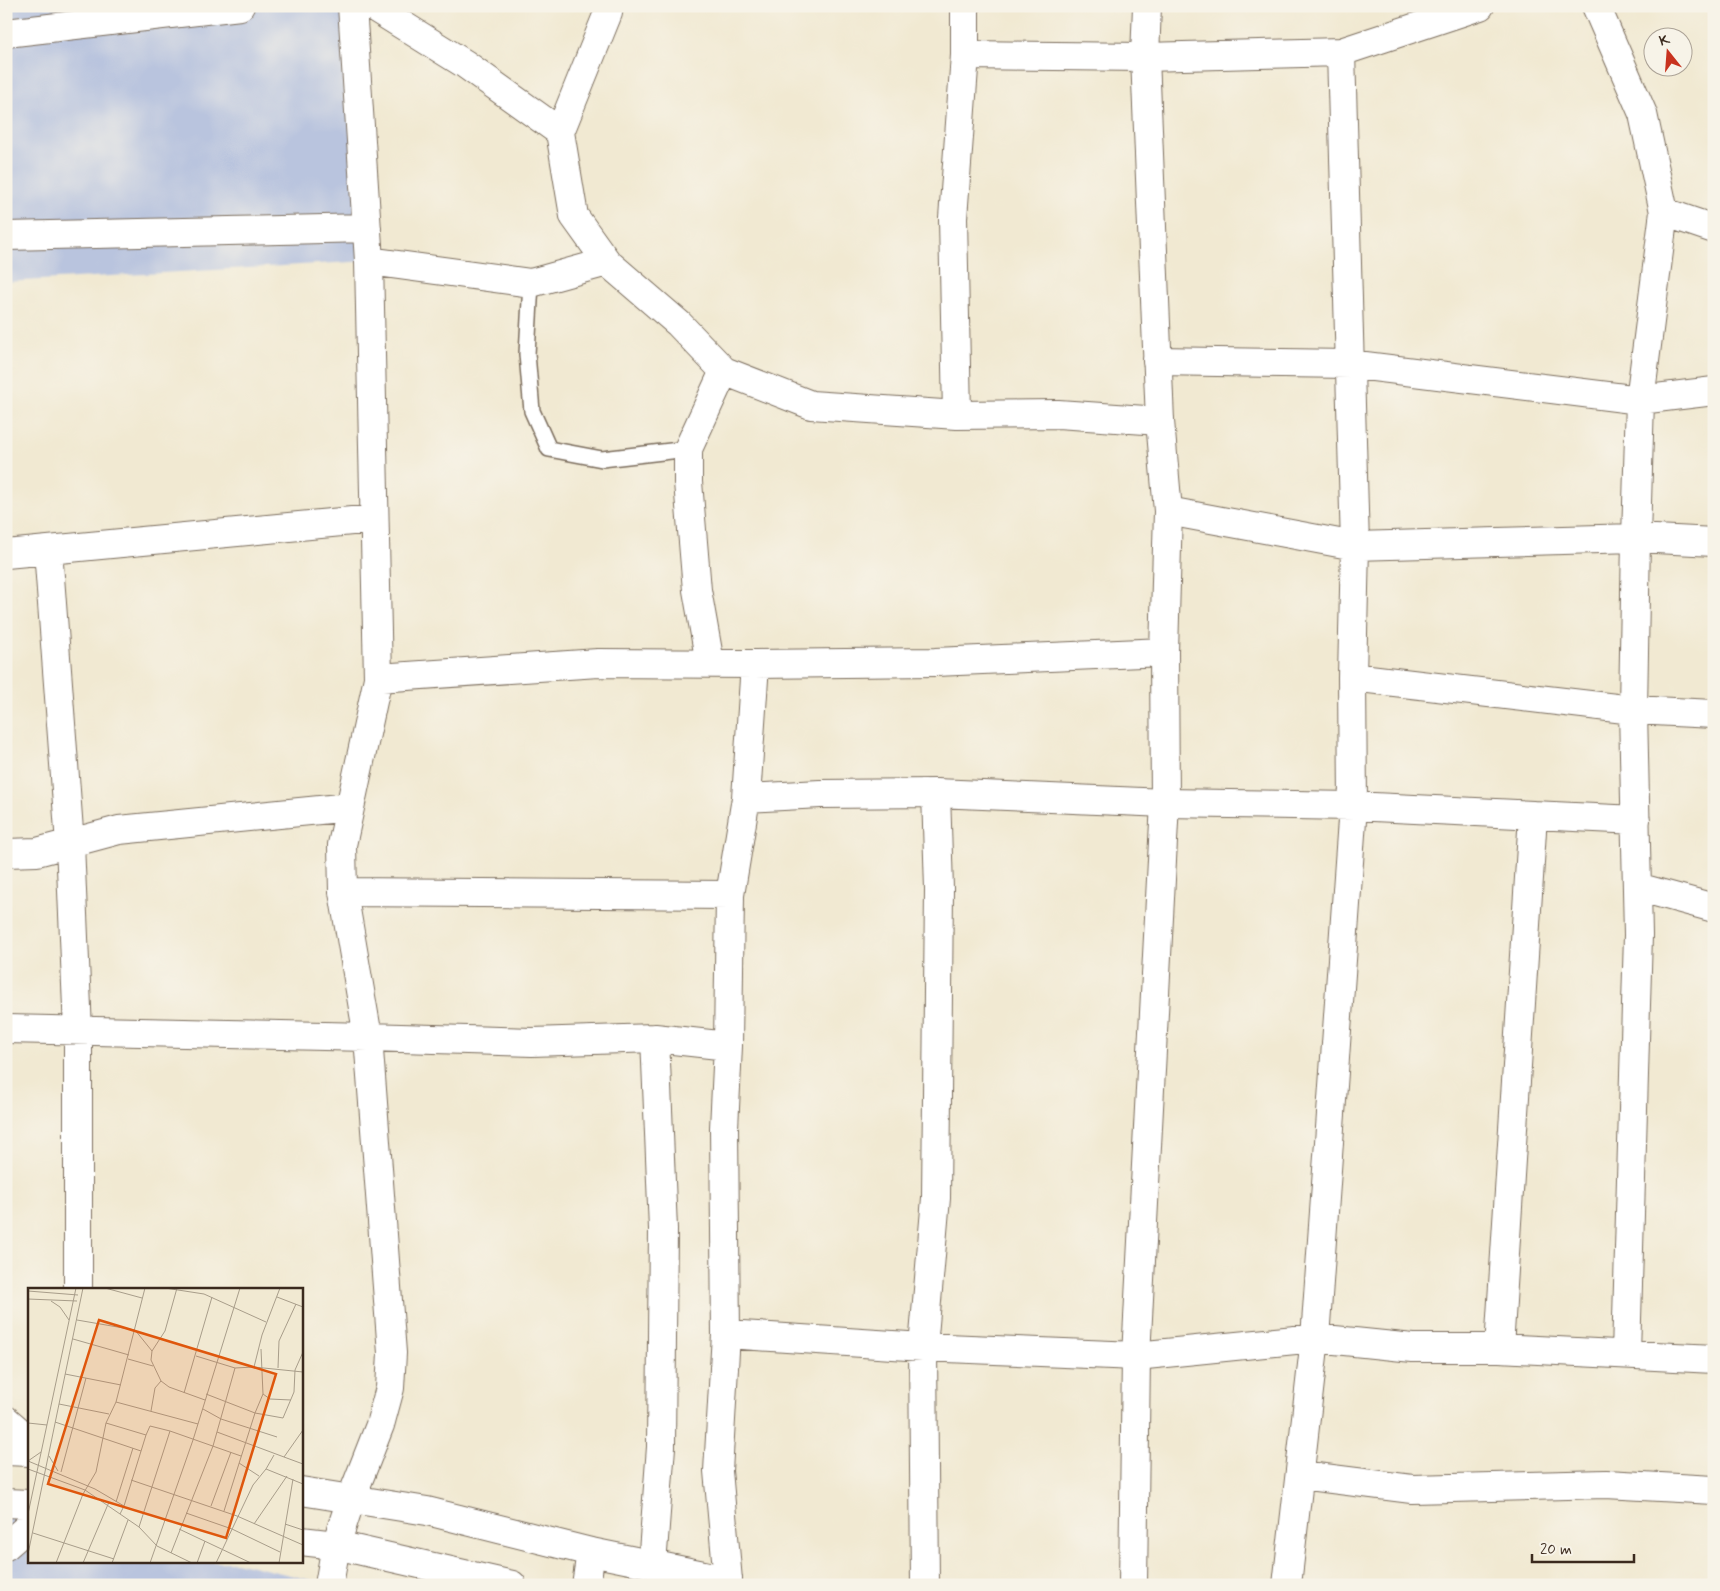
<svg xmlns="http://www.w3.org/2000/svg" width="1720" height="1591" font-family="Mynerve,sans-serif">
  <rect width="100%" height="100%" fill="#f7f3e8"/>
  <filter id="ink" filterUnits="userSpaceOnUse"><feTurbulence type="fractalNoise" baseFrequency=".02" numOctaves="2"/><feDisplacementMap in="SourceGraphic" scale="10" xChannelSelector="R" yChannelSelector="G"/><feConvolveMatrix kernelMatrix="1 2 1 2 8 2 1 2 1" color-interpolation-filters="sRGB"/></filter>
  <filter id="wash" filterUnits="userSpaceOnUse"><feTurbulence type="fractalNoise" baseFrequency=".0096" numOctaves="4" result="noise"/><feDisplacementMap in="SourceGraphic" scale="20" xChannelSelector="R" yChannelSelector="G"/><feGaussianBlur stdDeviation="1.12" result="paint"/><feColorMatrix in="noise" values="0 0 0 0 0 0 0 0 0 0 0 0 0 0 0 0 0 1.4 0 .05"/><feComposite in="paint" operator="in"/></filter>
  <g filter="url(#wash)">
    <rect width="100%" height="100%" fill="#f1e9d2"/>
    <!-- industrial -->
    <path fill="#b9c4de" d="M6,6H353L369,261L6,282Z
      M6,1461L10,1509L29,1513V1562H236L331,1585H6Z"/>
  </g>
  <g filter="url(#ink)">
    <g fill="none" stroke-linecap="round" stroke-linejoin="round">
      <defs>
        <path id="service" d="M531,283L527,354L532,411L549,449L602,459L688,449"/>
        <path id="minor" d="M372,6L465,64L560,132
          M609,6L608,13L560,132L574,216L607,262L679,324L724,371L811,405L957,415L1058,414L1160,421
          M1596,6L1643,114L1664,212L1640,400L1714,391
          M6,33L240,6
          M965,55L1145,57L1341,52L1480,6
          M1664,212L1714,229
          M6,236L367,228
          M369,261L531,283L607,262
          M1157,361L1349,364L1640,400L1636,538L1633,710L1638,935L1626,1354
          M957,415L953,218L965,55V6
          M1168,511L1355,546L1636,538L1714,542
          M48,550L70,844L78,1031V1290
          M6,554L373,519
          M710,663L697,590L688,482V449L724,371
          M1352,677L1633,710L1714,714
          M378,678L598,663L755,664L935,662L1164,652
          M936,793L1165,803L1353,806L1636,820
          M746,798L755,664
          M6,853L37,852L119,830L350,807
          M1637,887L1714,908
          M343,892L730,895L746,798L820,794L936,793L939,889L936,1198L923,1347L925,1585
          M6,1029L368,1037L532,1042L655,1038L728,1046
          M726,1334L923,1347L1136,1356L1315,1338L1413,1348H1499L1714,1359
          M1499,1348L1533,815
          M1300,1475L1412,1489L1606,1484L1714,1490
          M652,1565L661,1447L663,1229L655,1038
          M728,1580L718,1471L726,1334L724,1128L728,1046L730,895
          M329,1585L336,1545L351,1499L380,1425L390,1388L392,1353L368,1037L343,892L342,845L378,678L369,261L352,6
          M586,1585L591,1552
          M1287,1585L1315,1338L1353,806L1352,677L1355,546L1341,52"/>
        <path id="tertiary" d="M6,1420L29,1440
          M6,1451L29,1452
          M301,1491L427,1511L591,1552L728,1580L727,1585
          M6,1503L29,1504
          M301,1541L336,1545L512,1585
          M6,1546L29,1526
          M1133,1585L1136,1356L1165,803L1164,652L1168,511L1160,421L1145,57L1147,6"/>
      </defs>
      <!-- service casing -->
      <use href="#service" stroke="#7b6d5d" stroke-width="18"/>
      <!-- minor casing -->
      <use href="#minor" stroke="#7b6d5d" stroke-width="30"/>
      <!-- tertiary casing -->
      <use href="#tertiary" stroke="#7b6d5d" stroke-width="30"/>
      <!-- service -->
      <use href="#service" stroke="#fff" stroke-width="15"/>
      <!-- minor -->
      <use href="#minor" stroke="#fff" stroke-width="28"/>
      <!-- tertiary -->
      <use href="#tertiary" stroke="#fff" stroke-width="28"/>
    </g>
  </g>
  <!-- overview -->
  <g transform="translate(28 1288)">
    <rect width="275" height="275" fill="#f1e9d2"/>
    <path fill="none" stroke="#a89d8a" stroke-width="1" d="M77,0L114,10M137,0L176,6L238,34M149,0L137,43L124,63L123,72L133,93L141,99L177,112M0,3L50,7M249,9L275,19M0,11L49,13M23,13L32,19L41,32M49,32L107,42L124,63M45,51L101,67M233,61L235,106L227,125L255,130L266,104L267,82L275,64M168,68L207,80L226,79L234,47L252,0M100,71L125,78M226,79L275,84M250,80L251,53L268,16M37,86L93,97M156,105L184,9M178,106L227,125L196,223M235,106L242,111L263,112M88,114L170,136M31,116L81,126M175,121L193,131L249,149M123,123L127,100L133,93M27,134L113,163M0,135L19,137M78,135L118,147L122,138L142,143L111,239M142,143L213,168M189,144L256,169L275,142M21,168L30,183M256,169L275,176M0,173L67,201L96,218L92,226M0,173L13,164M211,175L231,188M0,181L57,202L111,239L129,258L164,275M238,181L246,167M33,184L58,90M103,192L209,228L275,257M88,214L105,160M96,218L118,147M183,218L203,164M158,225L204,241L252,264M0,226L48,0M226,236L259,188M257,236L275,242M151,241L223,275M5,245L86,271M143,265L185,158L207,80M0,266L55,0M28,275L55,206L68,184L78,135L88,114L117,0M55,275L81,214M84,275L100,232M122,275L165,152L212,0M169,275L177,253M188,275L225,197L238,181L275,196M251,275L265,191"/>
    <path fill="#df570d" fill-opacity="0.15" stroke="#df570d" stroke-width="2.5" d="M71,32L248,86L198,250L20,196Z"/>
    <rect width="275" height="275" fill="none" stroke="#3b2a1e" stroke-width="2.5"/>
  </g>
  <!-- margin -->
  <rect width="1720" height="1591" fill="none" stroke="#f7f3e8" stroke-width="25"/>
  <!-- north arrow -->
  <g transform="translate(1668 52) rotate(343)"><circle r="24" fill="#f7f3e8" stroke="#aca397"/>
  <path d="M0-4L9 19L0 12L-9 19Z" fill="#c8321e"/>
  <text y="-8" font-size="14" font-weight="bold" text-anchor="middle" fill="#3b2a1e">K</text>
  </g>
  <!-- scale -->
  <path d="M1532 1554v8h102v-8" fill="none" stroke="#3b2a1e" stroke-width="2.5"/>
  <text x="1540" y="1554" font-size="15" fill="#3b2a1e" stroke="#f7f3e8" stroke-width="4" paint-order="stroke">20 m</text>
</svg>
